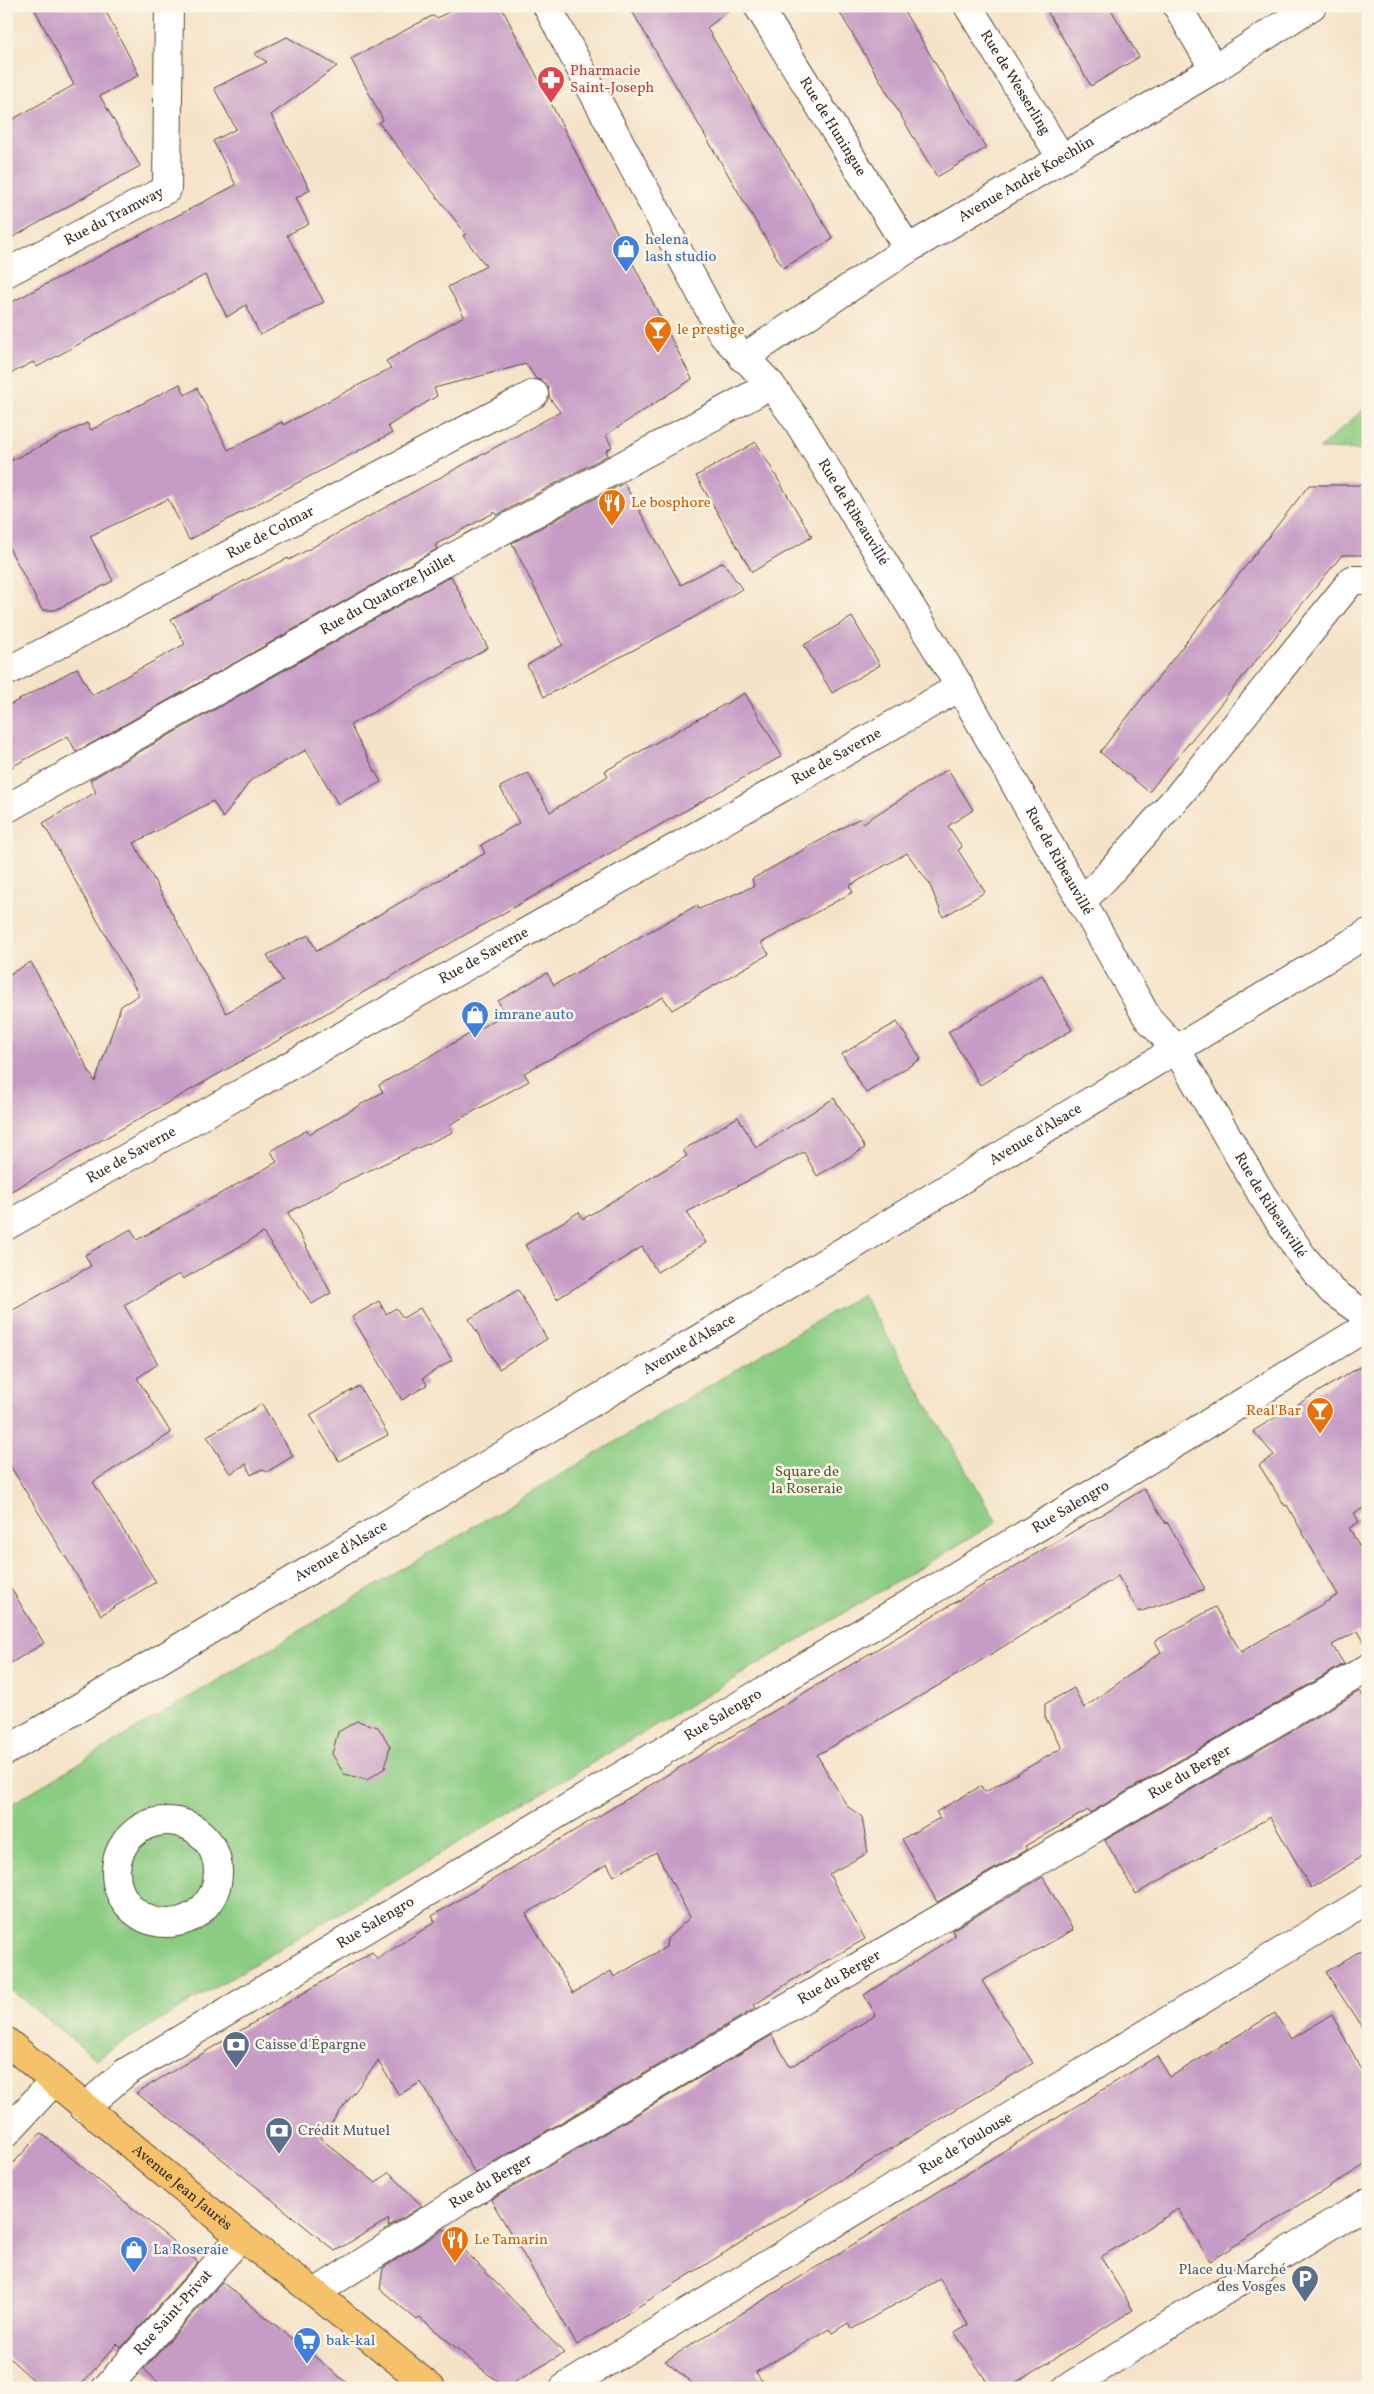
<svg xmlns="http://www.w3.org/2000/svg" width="1374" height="2394" font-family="Vollkorn,serif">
  <rect width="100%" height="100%" fill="#fcf5e5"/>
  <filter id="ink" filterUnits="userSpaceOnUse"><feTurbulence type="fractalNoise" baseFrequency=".02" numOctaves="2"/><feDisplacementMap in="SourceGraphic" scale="10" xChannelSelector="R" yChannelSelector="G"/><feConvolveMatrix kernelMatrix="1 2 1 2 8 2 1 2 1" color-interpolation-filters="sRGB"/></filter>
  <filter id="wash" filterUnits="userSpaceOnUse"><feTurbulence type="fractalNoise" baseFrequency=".0096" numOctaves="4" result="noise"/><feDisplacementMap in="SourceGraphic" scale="20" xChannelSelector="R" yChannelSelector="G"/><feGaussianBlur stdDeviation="1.12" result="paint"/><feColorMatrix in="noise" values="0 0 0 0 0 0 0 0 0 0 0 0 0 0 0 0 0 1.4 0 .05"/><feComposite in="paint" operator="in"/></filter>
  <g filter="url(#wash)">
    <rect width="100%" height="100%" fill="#f5e3c9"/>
    <!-- green -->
    <path fill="#8bcc83" stroke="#637b50" d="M1368,405V450L1319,449Z
      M862,1294L997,1522L115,2047L97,2060L6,1986V1807Z"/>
    <g id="blocks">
      <!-- building -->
      <path fill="#c69bc5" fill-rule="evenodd" d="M33,6H103L139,75L100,96L140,166L6,241V123L74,85Z
        M460,6H501L692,379L606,435L612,447L606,451L608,455L497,515L495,512L435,545L437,549L76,752L68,736L6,770V707L77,668L92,695L185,644L171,619L288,558L289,560L560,412L549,397L548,386L543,381L536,379L526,364L434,388L437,396L388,426L392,433L189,540L168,499L90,536L113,581L55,610H42L6,542V463L87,423L91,430L180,384L185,395L197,388L228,450L282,422L283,425L391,368L386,361L464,316L448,287L486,266L463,236L466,234L379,123L383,120L351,59L432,16L437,18Z
        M629,6H734L707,28L833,239L783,268Z
        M836,6H901L986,148L937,177Z
        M1044,6H1109L1139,57L1091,86Z
        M287,37L337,66L271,115L310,190L296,198L309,224L287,235L324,302L260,335L246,305L227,317L205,275L37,367L33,362L6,376V305L236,185L213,141L236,129L214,88L267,62L254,54Z
        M756,442L812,537L752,572L696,476Z
        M624,483L681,585L723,562L742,589L681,625L544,697L527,665L563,645L512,543Z
        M1309,485H1368V555H1342L1149,792L1100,752Z
        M451,576L488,648L350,725L381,782L338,804L306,750L251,780L223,818L213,801L134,843L226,1013L283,981L267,955L308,935L317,951L485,853L481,845L519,823L500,787L528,773L550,812L608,776L605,771L745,693L782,756L6,1194V976L31,962L95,1082L121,1006L139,995L43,823L96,792L90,780Z
        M852,617L880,665L832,693L804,645Z
        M948,769L973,810L948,826L962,847L958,850L985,892L943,917L929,883L907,853L849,886L853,892L761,943L769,954L672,1010L663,997L524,1073L529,1081L449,1125L453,1132L342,1183L288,1213L331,1293L312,1304L263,1233L183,1279L179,1274L124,1305L158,1364L137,1378L171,1433L93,1482L156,1582L101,1615L6,1459V1314L91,1266L85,1255L131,1229L137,1240L277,1162L271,1151L307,1130L309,1134L383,1092L379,1085L505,1014L498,1001L547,973L554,985L697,905L699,909L754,886L752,879L860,818L863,823Z
        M1042,975L1072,1030L980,1085L948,1032Z
        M897,1022L921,1059L866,1093L842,1054Z
        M834,1098L865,1148L817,1176L804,1152L687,1212L706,1243L657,1272L642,1247L557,1299L525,1245L579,1212L583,1219L687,1156L683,1150L738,1117L756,1148Z
        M518,1290L547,1339L499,1369L469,1319Z
        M379,1301L386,1314L396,1308L403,1318L420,1308L452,1360L423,1378L427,1385L402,1400L352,1317Z
        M1368,1362V1506L1354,1513L1359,1522L1349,1528L1368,1560V1649L1358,1631L1332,1645L1344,1664L1090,1813L1088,1810L1025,1846L1027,1850L937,1902L902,1839L940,1818L936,1812L981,1786L985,1792L1062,1748L1045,1717V1704L1074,1688L1084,1708L1161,1652L1155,1641L1215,1607L1241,1652L1338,1595L1287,1505L1285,1506L1259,1465L1274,1455L1253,1431Z
        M359,1386L388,1435L339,1461L310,1415Z
        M262,1404L293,1456L267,1472L262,1469L251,1475L246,1464L230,1474L207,1436Z
        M1144,1489L1166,1524L1167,1522L1205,1589L1139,1612L1118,1576L962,1672L817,1755L847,1806L862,1817L868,1853L829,1874L865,1939L791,1981L754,2005L756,2008L475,2173L421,2082L399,2095L378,2061L320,2138L376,2183L389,2172L422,2206L388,2227L389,2219L335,2251L190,2133L136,2093L372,1952L377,1959L435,1922L432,1916ZM656,1852L690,1917L667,1939L666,1947L614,1977L611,1971L573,1993L526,1914L607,1864L614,1876Z
        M6,1580L44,1643L6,1666Z
        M1360,1691L1368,1705V1853L1311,1888L1270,1817L1136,1894L1105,1840Z
        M357,1721L378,1727L390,1746L385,1768L367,1780L344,1774L332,1754L338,1732Z
        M1043,1877L1073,1930L982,1981L1033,2063L900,2143L577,2345L491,2200L772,2035L790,2067L876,2015L864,1995L955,1936L952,1930Z
        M1368,1946V2037L1326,1972Z
        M1275,2013L1291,2039L1332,2015L1368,2081V2163L1210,2261L1178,2209L1101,2257L1133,2310L1007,2388H991L955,2333L968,2325L940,2279L852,2329L848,2323L832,2333L829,2329L756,2372L766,2388H698L665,2361L1157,2056L1170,2077Z
        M41,2133L198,2262L121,2348L117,2344L78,2388H42L6,2355V2171Z
        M444,2229L564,2353L505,2388L420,2318L417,2320L380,2289L383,2268Z
        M222,2282L303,2347L353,2388H164L144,2369Z"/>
    </g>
  </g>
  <g filter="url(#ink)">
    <use href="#blocks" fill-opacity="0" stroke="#574638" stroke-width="1"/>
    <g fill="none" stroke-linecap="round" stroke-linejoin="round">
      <defs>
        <g id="minor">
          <path id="s1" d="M547,6L723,335L771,385L798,422L960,687L1147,1017L1176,1049L1262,1195L1303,1257L1332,1291L1368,1317"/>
          <path id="s2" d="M758,6L908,249"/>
          <path id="s3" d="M968,6L1062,159"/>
          <path d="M1177,6L1214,69"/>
          <path id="s4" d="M6,273L167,189L169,6"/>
          <path id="s5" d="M743,358L908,249L1214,69L1312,6"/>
          <path id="s6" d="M6,672L534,394"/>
          <path id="s7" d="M6,809L459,554L771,385"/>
          <path d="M1081,902L1105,878L1180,794L1352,580H1368"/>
          <path id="s8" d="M6,1226L960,687"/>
          <path id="s9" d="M6,1751L717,1328L1368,933"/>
          <circle cx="167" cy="1872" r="51"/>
          <path id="s10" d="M84,2108L126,2072L1043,1524L1368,1326"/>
          <path d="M6,2133L54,2081"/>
          <path id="s11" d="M315,2293L458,2201L1368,1668"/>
          <path id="s12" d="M106,2388L241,2237"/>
          <path id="s13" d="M564,2388L1368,1899"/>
          <path d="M1067,2388L1368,2202"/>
        </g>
        <g id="major">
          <path id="s14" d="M6,2041L241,2237L315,2293L431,2388"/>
        </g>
      </defs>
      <!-- minor casing -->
      <use href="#minor" stroke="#574638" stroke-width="30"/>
      <!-- major casing -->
      <use href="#major" stroke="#574638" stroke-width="30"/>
      <!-- minor -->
      <use href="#minor" stroke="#fff" stroke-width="28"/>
      <!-- major -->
      <use href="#major" stroke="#f5c16b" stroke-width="28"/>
    </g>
  </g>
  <!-- icons -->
  <defs>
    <symbol id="pharmacy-pin" viewBox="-11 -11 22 30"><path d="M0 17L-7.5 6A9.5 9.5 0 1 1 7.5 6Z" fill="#e0444e" stroke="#fcf5e5"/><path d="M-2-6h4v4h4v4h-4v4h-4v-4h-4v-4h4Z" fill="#fff"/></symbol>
    <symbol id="shop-pin" viewBox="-11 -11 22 30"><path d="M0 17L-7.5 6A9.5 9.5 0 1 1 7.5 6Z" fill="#3f7fe0" stroke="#fcf5e5"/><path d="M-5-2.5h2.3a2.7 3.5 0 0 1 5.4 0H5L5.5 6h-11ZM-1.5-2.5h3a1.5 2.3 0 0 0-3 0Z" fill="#fff"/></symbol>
    <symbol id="bar-pin" viewBox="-11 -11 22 30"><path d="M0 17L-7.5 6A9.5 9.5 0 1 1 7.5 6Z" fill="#e8710a" stroke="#fcf5e5"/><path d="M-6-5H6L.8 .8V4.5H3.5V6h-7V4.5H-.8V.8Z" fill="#fff"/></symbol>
    <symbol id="restaurant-pin" viewBox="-11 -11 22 30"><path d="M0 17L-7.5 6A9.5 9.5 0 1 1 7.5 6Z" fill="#e8710a" stroke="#fcf5e5"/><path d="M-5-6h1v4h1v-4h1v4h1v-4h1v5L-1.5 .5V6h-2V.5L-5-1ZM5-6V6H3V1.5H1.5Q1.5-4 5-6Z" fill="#fff"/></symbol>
    <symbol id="bank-pin" viewBox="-11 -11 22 30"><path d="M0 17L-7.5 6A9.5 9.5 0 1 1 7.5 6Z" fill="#5c6f8a" stroke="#fcf5e5"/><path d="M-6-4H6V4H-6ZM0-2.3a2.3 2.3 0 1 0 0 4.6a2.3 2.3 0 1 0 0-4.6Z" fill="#fff"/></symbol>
    <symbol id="parking-pin" viewBox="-11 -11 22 30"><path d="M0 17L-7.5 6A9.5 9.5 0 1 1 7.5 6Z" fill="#5c6f8a" stroke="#fcf5e5"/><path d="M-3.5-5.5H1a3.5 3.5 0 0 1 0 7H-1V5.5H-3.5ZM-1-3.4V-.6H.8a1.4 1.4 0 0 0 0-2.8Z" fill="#fff"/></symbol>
    <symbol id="supermarket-pin" viewBox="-11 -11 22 30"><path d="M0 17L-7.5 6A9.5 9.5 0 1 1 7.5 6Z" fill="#3f7fe0" stroke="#fcf5e5"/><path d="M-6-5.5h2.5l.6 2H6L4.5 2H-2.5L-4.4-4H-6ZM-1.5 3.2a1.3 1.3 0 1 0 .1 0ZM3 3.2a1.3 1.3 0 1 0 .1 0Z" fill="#fff"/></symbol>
  </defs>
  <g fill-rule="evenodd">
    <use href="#pharmacy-pin" x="535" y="64" width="32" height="43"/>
    <use href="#shop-pin" x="610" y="233" width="32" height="43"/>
    <use href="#bar-pin" x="642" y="314" width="32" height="43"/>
    <use href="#restaurant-pin" x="596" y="487" width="32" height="43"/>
    <use href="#shop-pin" x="459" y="999" width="32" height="43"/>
    <use href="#bar-pin" x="1304" y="1395" width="32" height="43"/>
    <use href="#bank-pin" x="220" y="2029" width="32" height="43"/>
    <use href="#bank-pin" x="263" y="2115" width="32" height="43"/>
    <use href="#restaurant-pin" x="439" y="2224" width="32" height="43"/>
    <use href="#shop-pin" x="118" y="2234" width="32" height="43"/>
    <use href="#parking-pin" x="1289" y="2263" width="32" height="43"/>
    <use href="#supermarket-pin" x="291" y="2325" width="32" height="43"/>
  </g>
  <g text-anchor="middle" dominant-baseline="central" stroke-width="5" stroke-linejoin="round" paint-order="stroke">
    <!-- health labels -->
    <g font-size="15" fill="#be3a42" stroke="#fcf5e5" text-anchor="start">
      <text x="570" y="71">Pharmacie<tspan x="570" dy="17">Saint-Joseph</tspan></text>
    </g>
    <!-- street labels -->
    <g font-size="15" fill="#3b2a1e" stroke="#fcf5e5">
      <text stroke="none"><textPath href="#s3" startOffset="90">Rue de Wesserling</textPath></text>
      <text stroke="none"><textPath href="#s2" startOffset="142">Rue de Huningue</textPath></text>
      <text stroke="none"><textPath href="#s5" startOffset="335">Avenue André Koechlin</textPath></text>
      <text stroke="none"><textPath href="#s4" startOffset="122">Rue du Tramway</textPath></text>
      <text stroke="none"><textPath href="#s1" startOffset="594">Rue de Ribeauvillé</textPath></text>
      <text stroke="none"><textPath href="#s6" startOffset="299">Rue de Colmar</textPath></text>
      <text stroke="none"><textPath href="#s7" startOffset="438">Rue du Quatorze Juillet</textPath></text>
      <text stroke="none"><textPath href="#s8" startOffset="954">Rue de Saverne</textPath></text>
      <text stroke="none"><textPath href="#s1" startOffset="999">Rue de Ribeauvillé</textPath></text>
      <text stroke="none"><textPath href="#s8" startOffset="549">Rue de Saverne</textPath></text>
      <text stroke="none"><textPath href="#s9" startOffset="1200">Avenue d'Alsace</textPath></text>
      <text stroke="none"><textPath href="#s8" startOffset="144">Rue de Saverne</textPath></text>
      <text stroke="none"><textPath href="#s1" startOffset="1404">Rue de Ribeauvillé</textPath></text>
      <text stroke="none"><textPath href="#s9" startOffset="795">Avenue d'Alsace</textPath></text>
      <text stroke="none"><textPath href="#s10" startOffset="1156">Rue Salengro</textPath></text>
      <text stroke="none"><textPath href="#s9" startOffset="390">Avenue d'Alsace</textPath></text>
      <text stroke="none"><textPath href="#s10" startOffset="751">Rue Salengro</textPath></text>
      <text stroke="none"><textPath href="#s11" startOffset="1018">Rue du Berger</textPath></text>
      <text stroke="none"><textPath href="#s10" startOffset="346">Rue Salengro</textPath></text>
      <text stroke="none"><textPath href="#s11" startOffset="612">Rue du Berger</textPath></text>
      <text stroke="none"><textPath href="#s13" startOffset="470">Rue de Toulouse</textPath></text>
      <text stroke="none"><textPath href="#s11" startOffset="208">Rue du Berger</textPath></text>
      <text stroke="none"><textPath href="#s14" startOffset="229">Avenue Jean Jaurès</textPath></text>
      <text stroke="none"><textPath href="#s12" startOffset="101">Rue Saint-Privat</textPath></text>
    </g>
    <!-- shop labels -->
    <g font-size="15" fill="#366cbe" stroke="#fcf5e5" text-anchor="start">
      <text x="645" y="240">helena<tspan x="645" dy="17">lash studio</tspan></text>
      <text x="494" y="1015">imrane auto</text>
      <text x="153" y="2250">La Roseraie</text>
      <text x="326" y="2341">bak-kal</text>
    </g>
    <!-- food labels -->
    <g font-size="15" fill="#c56008" stroke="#fcf5e5" text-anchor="start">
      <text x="677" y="330">le prestige</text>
      <text x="631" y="503">Le bosphore</text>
      <text x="1301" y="1411" text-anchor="end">Real'Bar</text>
      <text x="474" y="2240">Le Tamarin</text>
    </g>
    <!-- park labels -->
    <g font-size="15" fill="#535b3c" stroke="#fcf5e5">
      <text x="807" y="1472">Square de<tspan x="807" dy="17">la Roseraie</tspan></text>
    </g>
    <!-- service labels -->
    <g font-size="15" fill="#4e5e75" stroke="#fcf5e5" text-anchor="start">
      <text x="255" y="2045">Caisse d'Épargne</text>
      <text x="298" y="2131">Crédit Mutuel</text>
      <text x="1286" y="2270" text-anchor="end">Place du Marché<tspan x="1286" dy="17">des Vosges</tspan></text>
    </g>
  </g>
  <!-- margin -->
  <rect width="1374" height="2394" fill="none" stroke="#fcf5e5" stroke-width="25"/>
</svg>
